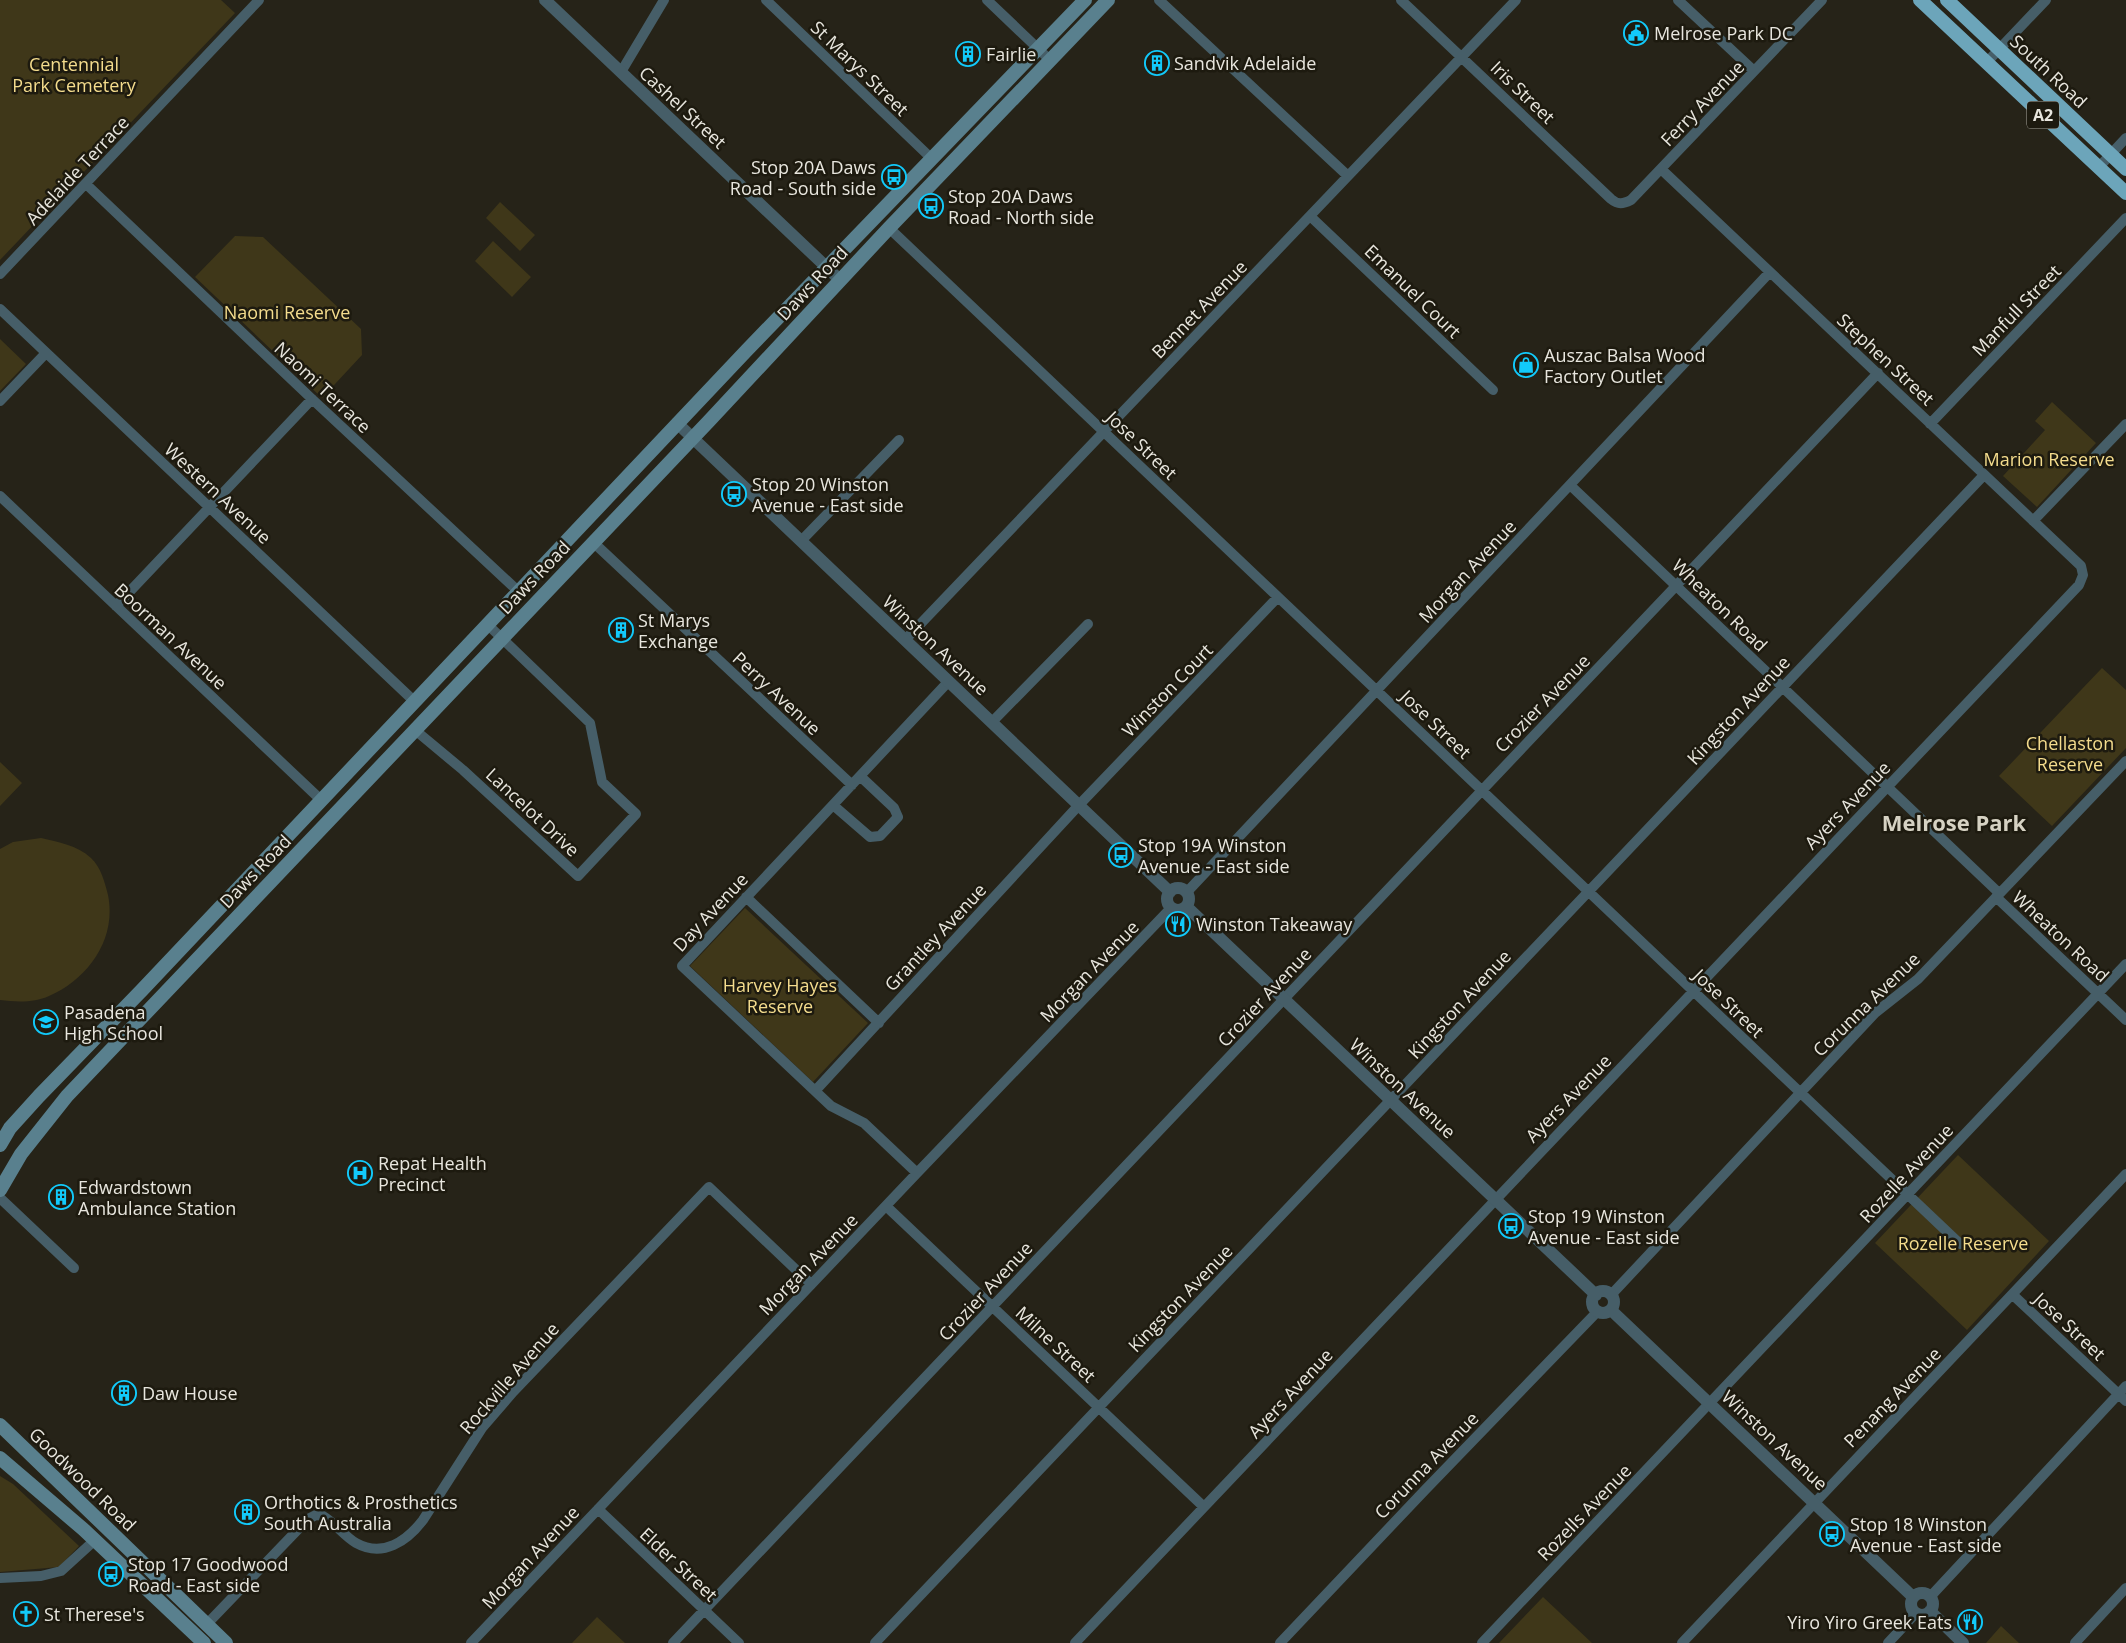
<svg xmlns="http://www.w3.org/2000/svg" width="2126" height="1643" font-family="'Open Sans',sans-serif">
  <rect width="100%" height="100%" fill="#262318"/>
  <!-- green -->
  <path fill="#3f3719" d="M0,0H221L235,13L0,260Z
    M500,202L535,235L520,251L486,218Z
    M235,236L263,237L361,329L362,355L322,398L195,277Z
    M493,241L531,277L512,297L475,261Z
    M0,339L26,364L0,391Z
    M2052,402L2096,443L2037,507L2003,476L2045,430L2035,421Z
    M2102,668L2126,690V748L2052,826L1999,776Z
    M0,762L22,783L0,806Z
    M41,838C58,842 77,845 91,858C101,867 105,883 108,895C117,939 88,979 49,996C34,1003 16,1002 0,1000V849L13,842Z
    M745,908L868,1023L813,1082L690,966Z
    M1958,1155L2049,1241L1967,1330L1875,1243Z
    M0,1476L13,1484L79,1546L59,1567L0,1572Z
    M1543,1597L1592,1643H1499Z
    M597,1617L625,1643H572Z
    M2001,1626L2019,1643H1986Z"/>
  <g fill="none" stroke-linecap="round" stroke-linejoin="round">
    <!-- minor -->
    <path stroke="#465e68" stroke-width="10" d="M766,0L931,158
      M987,0L1050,60
      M1159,0L1348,176
      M1401,0L1611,199C1618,205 1623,204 1631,200L1822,0
      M1678,0L1754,71
      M1987,62L2046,0
      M621,72L664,0
      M2099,167L2126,138
      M86,184L312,399L518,591
      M1310,216L1493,390
      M889,228L1960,1244
      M0,274L259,0
      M0,309L414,701
      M0,401L46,353
      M1930,424L2126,218
      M1570,485L1999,893
      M0,496L320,799
      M2033,521L2126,424
      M801,541L899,440
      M593,542L852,785
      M116,606L312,399
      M905,640L1516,0
      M992,722L1088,624
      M415,730L463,770L578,876L636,814L602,782L590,723L487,624
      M833,805L870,837L880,836L898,817L894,808L860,776
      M1187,892L1770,272
      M746,897L879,1023
      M1996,897L2126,1020
      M815,1091L1079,805L1278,597
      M917,1173L864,1123L831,1106L682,966L949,681
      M0,1198L74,1268
      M886,1206L1204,1507
      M1611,1295L1875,1013L1918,979L2126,761
      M2013,1295L2126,1401
      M598,1509L739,1643
      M0,1578L41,1576L61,1571L95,1540
      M1930,1597L2126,1386
      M207,1624L308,1519L316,1515L323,1516C335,1523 344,1536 356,1543C383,1558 407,1541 423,1520L482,1428L513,1392L709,1187L811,1284
      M471,1643L917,1173L1171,908
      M673,1643L1878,373
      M875,1643L1984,475
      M1075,1643L2079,585L2083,575L2081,566L1661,169
      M1280,1643L1425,1490L1598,1311
      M1482,1643L2126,964
      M1682,1643L2126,1174
      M1888,1643L1916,1613
      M2075,1643L2126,1588"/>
    <!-- tertiary -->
    <path stroke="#465e68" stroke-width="12" d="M545,0L840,280
      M677,423L1170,892
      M1167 899a11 11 0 1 1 22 0a11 11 0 1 1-22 0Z
      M1187,907L1596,1295
      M1592 1302a11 11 0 1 1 22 0a11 11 0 1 1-22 0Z
      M1611,1310L1913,1597
      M1911 1604a11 11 0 1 1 22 0a11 11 0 1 1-22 0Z
      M1930,1611L1963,1643"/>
    <!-- secondary -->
    <path stroke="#59808e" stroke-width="14" d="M0,1145L10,1128L39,1096L142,990L747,350L1085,0
      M0,1190L21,1154L67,1096L709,421L889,228L1108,0
      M0,1425L226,1643
      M0,1458L83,1529L204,1643"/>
    <!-- trunk -->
    <path stroke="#6ca5ba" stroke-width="14" d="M1920,0L2126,193
      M1947,0L2126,169"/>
  </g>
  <!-- icons -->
  <defs>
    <symbol id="civic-ring" viewBox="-11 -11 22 22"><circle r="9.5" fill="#1d1a0f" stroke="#12cafb" stroke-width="1.5"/><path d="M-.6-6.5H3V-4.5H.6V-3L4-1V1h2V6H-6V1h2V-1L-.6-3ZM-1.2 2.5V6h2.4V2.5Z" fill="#12cafb"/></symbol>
    <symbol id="building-ring" viewBox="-11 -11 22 22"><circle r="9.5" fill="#1d1a0f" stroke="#12cafb" stroke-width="1.5"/><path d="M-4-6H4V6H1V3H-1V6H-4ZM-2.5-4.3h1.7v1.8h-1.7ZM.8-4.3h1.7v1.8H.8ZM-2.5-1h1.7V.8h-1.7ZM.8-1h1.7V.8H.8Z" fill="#12cafb"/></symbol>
    <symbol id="bus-ring" viewBox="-11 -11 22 22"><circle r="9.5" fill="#1d1a0f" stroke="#12cafb" stroke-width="1.5"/><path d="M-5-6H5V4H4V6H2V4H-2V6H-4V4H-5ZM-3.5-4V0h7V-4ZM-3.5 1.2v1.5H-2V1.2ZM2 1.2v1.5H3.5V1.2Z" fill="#12cafb"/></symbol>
    <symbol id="shop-ring" viewBox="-11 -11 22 22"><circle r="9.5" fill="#1d1a0f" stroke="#12cafb" stroke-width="1.5"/><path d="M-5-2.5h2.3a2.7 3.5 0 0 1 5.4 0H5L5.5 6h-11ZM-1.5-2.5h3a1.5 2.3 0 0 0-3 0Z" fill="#12cafb"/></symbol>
    <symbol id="restaurant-ring" viewBox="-11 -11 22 22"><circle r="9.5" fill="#1d1a0f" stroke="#12cafb" stroke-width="1.5"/><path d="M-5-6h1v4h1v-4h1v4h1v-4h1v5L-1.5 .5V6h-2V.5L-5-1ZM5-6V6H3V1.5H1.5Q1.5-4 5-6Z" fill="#12cafb"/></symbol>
    <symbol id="school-ring" viewBox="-11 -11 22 22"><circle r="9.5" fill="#1d1a0f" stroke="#12cafb" stroke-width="1.5"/><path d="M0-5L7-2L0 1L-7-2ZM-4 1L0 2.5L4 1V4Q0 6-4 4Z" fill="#12cafb"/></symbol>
    <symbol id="hospital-ring" viewBox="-11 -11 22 22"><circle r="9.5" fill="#1d1a0f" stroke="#12cafb" stroke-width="1.5"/><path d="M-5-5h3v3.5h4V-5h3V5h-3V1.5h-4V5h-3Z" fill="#12cafb"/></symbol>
    <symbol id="church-ring" viewBox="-11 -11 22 22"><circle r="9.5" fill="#1d1a0f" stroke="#12cafb" stroke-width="1.5"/><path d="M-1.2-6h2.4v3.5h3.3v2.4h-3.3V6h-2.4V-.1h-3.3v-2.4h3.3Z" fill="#12cafb"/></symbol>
  </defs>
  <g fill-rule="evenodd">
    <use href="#civic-ring" x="1622" y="19" width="28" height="28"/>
    <use href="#building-ring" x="954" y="40" width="28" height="28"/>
    <use href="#building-ring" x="1143" y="49" width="28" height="28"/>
    <use href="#bus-ring" x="880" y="163" width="28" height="28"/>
    <use href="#bus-ring" x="917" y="192" width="28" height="28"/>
    <use href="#shop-ring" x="1512" y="351" width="28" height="28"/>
    <use href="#bus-ring" x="720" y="480" width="28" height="28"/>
    <use href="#building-ring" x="607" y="616" width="28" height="28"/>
    <use href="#bus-ring" x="1107" y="841" width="28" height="28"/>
    <use href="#restaurant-ring" x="1164" y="910" width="28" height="28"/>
    <use href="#school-ring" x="32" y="1008" width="28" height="28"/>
    <use href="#hospital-ring" x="346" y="1159" width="28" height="28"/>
    <use href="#building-ring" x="47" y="1183" width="28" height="28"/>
    <use href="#bus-ring" x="1497" y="1212" width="28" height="28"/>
    <use href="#building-ring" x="110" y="1379" width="28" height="28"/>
    <use href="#building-ring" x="233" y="1498" width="28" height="28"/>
    <use href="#bus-ring" x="1818" y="1520" width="28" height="28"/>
    <use href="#bus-ring" x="97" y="1560" width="28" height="28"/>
    <use href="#church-ring" x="12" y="1600" width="28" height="28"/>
    <use href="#restaurant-ring" x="1956" y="1608" width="28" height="28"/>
  </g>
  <g text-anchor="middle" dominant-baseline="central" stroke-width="5" stroke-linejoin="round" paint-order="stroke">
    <!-- shield labels -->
    <rect fill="#1d1a0f" stroke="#aba9a0" stroke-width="1" x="2027" y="101.5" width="32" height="27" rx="4"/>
    <g font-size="16" font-weight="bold" fill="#e8e6de">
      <text x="2043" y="115">A2</text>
    </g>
    <!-- poi labels -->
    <g font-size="18" fill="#e8e6de" stroke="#1d1a0f" text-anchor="start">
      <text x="1654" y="33">Melrose Park DC</text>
      <text x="986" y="54">Fairlie</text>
      <text x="1174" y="63">Sandvik Adelaide</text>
      <text x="876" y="167" text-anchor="end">Stop 20A Daws<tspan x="876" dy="21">Road - South side</tspan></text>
      <text x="948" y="196">Stop 20A Daws<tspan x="948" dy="21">Road - North side</tspan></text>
      <text x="1544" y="355">Auszac Balsa Wood<tspan x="1544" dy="21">Factory Outlet</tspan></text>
      <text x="752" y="484">Stop 20 Winston<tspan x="752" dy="21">Avenue - East side</tspan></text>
      <text x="638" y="620">St Marys<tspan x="638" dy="21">Exchange</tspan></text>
      <text x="1138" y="845">Stop 19A Winston<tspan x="1138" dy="21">Avenue - East side</tspan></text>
      <text x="1196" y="924">Winston Takeaway</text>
      <text x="64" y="1012">Pasadena<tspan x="64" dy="21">High School</tspan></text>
      <text x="378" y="1163">Repat Health<tspan x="378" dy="21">Precinct</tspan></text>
      <text x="78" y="1187">Edwardstown<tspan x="78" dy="21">Ambulance Station</tspan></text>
      <text x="1528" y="1216">Stop 19 Winston<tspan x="1528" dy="21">Avenue - East side</tspan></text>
      <text x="142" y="1393">Daw House</text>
      <text x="264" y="1502">Orthotics &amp; Prosthetics<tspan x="264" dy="21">South Australia</tspan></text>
      <text x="1850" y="1524">Stop 18 Winston<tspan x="1850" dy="21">Avenue - East side</tspan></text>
      <text x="128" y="1564">Stop 17 Goodwood<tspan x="128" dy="21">Road - East side</tspan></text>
      <text x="44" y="1614">St Therese's</text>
      <text x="1952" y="1622" text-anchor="end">Yiro Yiro Greek Eats</text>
    </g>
    <!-- park labels -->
    <g font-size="18" fill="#f4dc8d" stroke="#1d1a0f">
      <text x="74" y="64">Centennial<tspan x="74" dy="21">Park Cemetery</tspan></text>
      <text x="287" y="312">Naomi Reserve</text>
      <text x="2049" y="459">Marion Reserve</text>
      <text x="2070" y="743">Chellaston<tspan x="2070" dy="21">Reserve</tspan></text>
      <text x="780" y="985">Harvey Hayes<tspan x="780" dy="21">Reserve</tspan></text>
      <text x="1963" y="1243">Rozelle Reserve</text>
    </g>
    <!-- street labels -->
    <g font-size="18" fill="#e8e6de" stroke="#1d1a0f">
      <text transform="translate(860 68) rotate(44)">St Marys Street</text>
      <text transform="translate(2049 71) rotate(43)">South Road</text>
      <text transform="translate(1523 92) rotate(44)">Iris Street</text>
      <text transform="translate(1702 103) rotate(-46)">Ferry Avenue</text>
      <text transform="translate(683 107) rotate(43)">Cashel Street</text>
      <text transform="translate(77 170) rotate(-47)">Adelaide Terrace</text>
      <text transform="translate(812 283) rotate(-47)">Daws Road</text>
      <text transform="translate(1413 291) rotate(44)">Emanuel Court</text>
      <text transform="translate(1199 309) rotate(-46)">Bennet Avenue</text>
      <text transform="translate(2016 310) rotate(-46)">Manfull Street</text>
      <text transform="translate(1886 359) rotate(43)">Stephen Street</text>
      <text transform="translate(323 387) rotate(43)">Naomi Terrace</text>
      <text transform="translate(1142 445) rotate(44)">Jose Street</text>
      <text transform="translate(218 493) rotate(43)">Western Avenue</text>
      <text transform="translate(1467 571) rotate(-47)">Morgan Avenue</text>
      <text transform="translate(534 577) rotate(-46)">Daws Road</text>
      <text transform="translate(1720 605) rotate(44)">Wheaton Road</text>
      <text transform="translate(171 636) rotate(43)">Boorman Avenue</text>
      <text transform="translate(936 645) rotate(43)">Winston Avenue</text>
      <text transform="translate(1167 690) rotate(-46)">Winston Court</text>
      <text transform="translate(777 693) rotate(43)">Perry Avenue</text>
      <text transform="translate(1542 703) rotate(-46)">Crozier Avenue</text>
      <text transform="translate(1738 710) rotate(-47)">Kingston Avenue</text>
      <text transform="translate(1436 724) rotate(44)">Jose Street</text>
      <text transform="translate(1847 805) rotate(-46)">Ayers Avenue</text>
      <text transform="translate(533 812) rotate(43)">Lancelot Drive</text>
      <text transform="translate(255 871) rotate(-46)">Daws Road</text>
      <text transform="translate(710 912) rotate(-47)">Day Avenue</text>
      <text transform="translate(2061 936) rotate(43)">Wheaton Road</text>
      <text transform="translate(935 937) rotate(-47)">Grantley Avenue</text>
      <text transform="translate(1089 971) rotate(-46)">Morgan Avenue</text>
      <text transform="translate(1264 997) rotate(-47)">Crozier Avenue</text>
      <text transform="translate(1729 1003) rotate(44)">Jose Street</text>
      <text transform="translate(1459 1004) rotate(-47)">Kingston Avenue</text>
      <text transform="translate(1866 1004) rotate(-44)">Corunna Avenue</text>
      <text transform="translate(1403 1088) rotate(43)">Winston Avenue</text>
      <text transform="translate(1568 1098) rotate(-46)">Ayers Avenue</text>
      <text transform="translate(1906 1173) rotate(-47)">Rozelle Avenue</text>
      <text transform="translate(808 1264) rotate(-46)">Morgan Avenue</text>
      <text transform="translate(985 1291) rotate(-47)">Crozier Avenue</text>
      <text transform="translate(1180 1298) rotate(-46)">Kingston Avenue</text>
      <text transform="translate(2070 1326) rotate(43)">Jose Street</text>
      <text transform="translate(1056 1344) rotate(43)">Milne Street</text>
      <text transform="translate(509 1378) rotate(-49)">Rockville Avenue</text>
      <text transform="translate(1290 1393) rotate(-47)">Ayers Avenue</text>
      <text transform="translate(1892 1397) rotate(-46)">Penang Avenue</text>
      <text transform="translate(1775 1440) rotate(43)">Winston Avenue</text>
      <text transform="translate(1426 1465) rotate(-46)">Corunna Avenue</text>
      <text transform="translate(83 1479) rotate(44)">Goodwood Road</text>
      <text transform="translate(1584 1512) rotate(-46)">Rozells Avenue</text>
      <text transform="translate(530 1557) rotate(-47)">Morgan Avenue</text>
      <text transform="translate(679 1564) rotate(43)">Elder Street</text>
    </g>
    <!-- district labels -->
    <g font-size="22" font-weight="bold" fill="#d6d2c3" stroke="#1d1a0f">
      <text x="1954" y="822">Melrose Park</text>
    </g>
  </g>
</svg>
